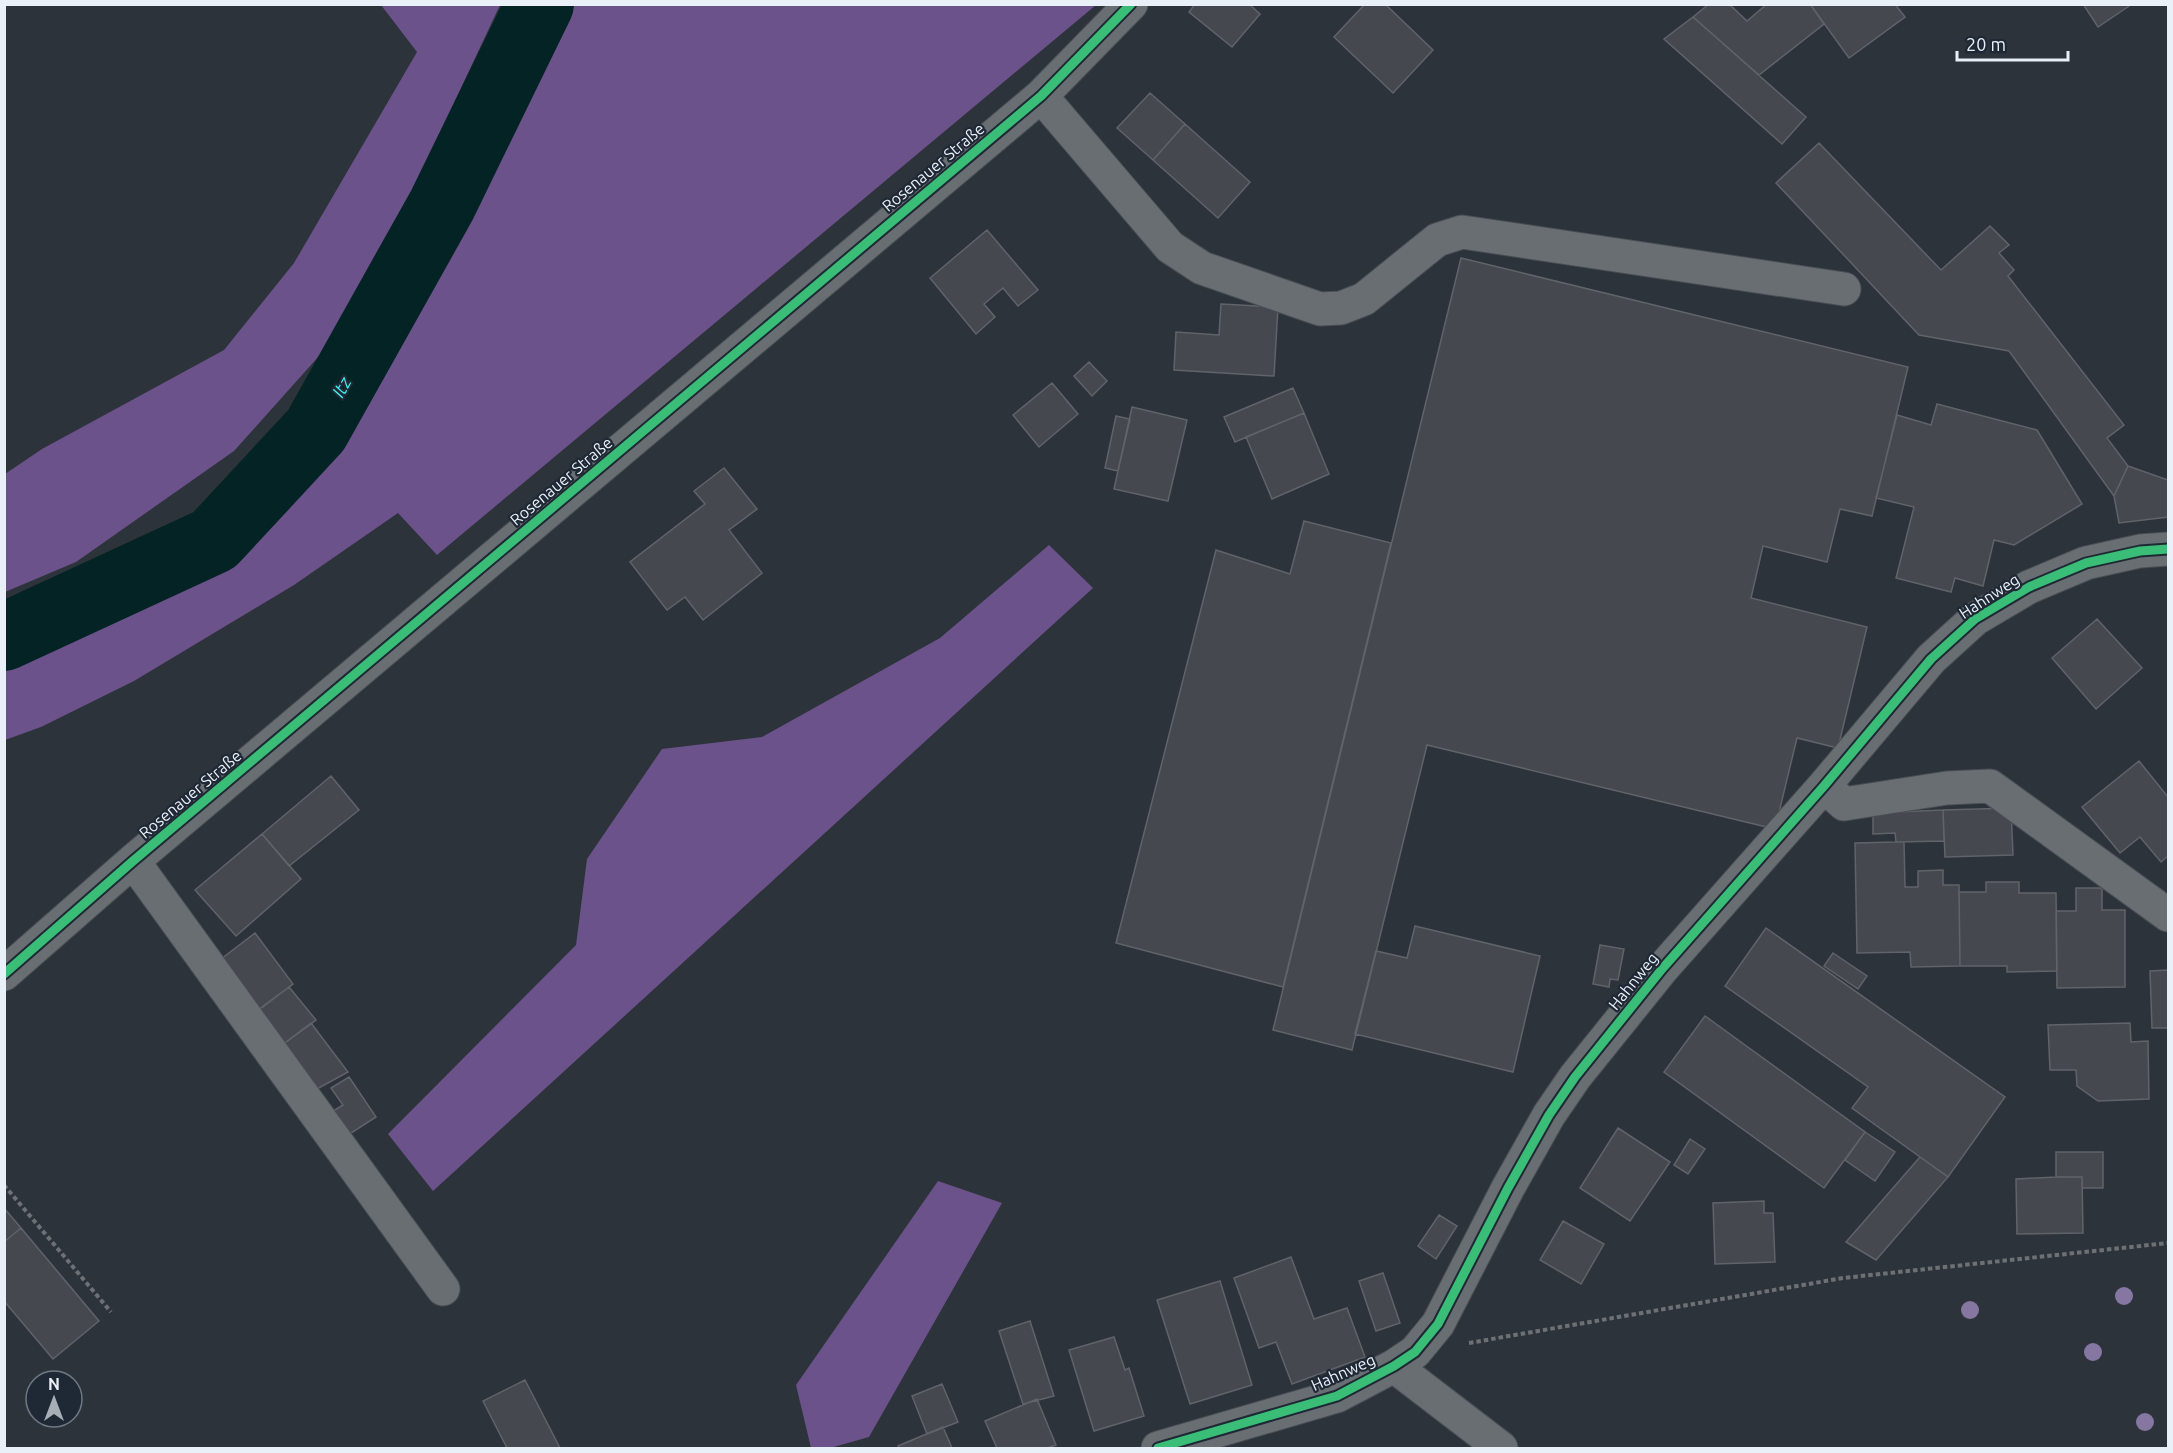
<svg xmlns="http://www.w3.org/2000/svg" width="2173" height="1453" font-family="Ubuntu,sans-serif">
  <rect width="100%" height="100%" fill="#2d333a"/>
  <!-- forest -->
  <path fill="#6b528a" d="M570,4L1096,5L437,555L398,513L294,585L134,681L41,727L5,740V665L98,628L260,531L343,449Z
    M381,5H500L353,318L234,451L76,562L5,592V474L42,449L224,350L294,263L417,52Z
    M1049,545L1093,588L433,1191L388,1134L576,945L587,859L662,749L762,737L940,638Z
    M938,1181L1002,1203L869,1437L830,1448H811L796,1385Z"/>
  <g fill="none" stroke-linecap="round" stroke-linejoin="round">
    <!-- river -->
    <path stroke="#042324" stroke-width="68" d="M4,637L214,540L316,430L442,205L540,4"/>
  </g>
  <!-- building -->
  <path fill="#45484e" stroke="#606369" stroke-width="1.5" d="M1195,4H1249L1260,14L1232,47L1189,12Z
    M1365,4H1385L1433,50L1393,93L1334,37Z
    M1709,4H1729L1747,21L1767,4H1810L1824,24L1759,75L1693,17Z
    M1810,4H1895L1905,17L1849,58Z
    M2083,4H2132L2098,27Z
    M1693,17L1806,117L1782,144L1664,39Z
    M1150,93L1185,124L1153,160L1117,128Z
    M1185,124L1250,182L1218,218L1153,160Z
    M1819,143L1941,270L1990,226L2009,245L1999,253L2014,270L2008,276L2124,425L2107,438L2128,466L2114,496L2009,351L1919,335L1776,183Z
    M987,230L1038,290L1018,306L1003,288L984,304L995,317L976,334L930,278Z
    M1461,258L1908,367L1872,516L1840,509L1827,562L1763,546L1751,598L1867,627L1838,748L1797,738L1775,829L1427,745L1352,1050L1273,1030Z
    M1221,304L1278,307L1274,376L1174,370L1176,332L1219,335Z
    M1089,362L1107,381L1092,396L1074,376Z
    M1052,383L1078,414L1039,447L1013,415Z
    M1293,388L1304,413L1235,442L1224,417Z
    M1937,404L2037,430L2082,504L2014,545L1994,540L1983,586L1955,578L1951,592L1896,578L1914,507L1876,498L1897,415L1931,425Z
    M1132,407L1187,420L1168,501L1114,489Z
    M1304,413L1329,474L1272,499L1246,437Z
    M1116,416L1130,419L1118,471L1105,468Z
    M2128,466L2168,480V517L2119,523L2114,496Z
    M724,468L757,509L729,530L762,573L703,620L685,597L667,610L630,562L705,504L694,491Z
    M1304,521L1391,543L1283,987L1116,943L1216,550L1290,574Z
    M2097,619L2142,668L2096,709L2052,658Z
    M2139,761L2168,797V856L2161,862L2140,837L2120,853L2082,807Z
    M331,776L359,810L289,866L262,834Z
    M2011,808L2013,855L1945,857L1943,810Z
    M1943,810L1944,841L1896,842L1895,833L1873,834V813Z
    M262,834L301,879L236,936L195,890Z
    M1896,842H1904L1905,887H1918V871L1943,870V885H1959L1960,966L1911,967L1910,952L1857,953L1855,843Z
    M1986,882H2019V893H2056L2057,971L2007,972V966H1960L1959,892H1986Z
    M2076,888H2102V910H2125V987L2057,988L2056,911H2076Z
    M1415,926L1540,956L1513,1072L1355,1034L1376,951L1407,958Z
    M1766,928L2005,1097L1948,1177L1852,1108L1868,1087L1725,986Z
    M255,933L293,984L254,1013L216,963Z
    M1600,945L1624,949L1618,980L1610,979L1609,987L1593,984Z
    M1833,953L1867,976L1858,989L1824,966Z
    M2168,970V1028H2152L2150,971Z
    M289,987L316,1020L285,1043L259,1010Z
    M1705,1016L1865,1132L1824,1188L1664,1072Z
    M311,1023L348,1072L317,1089L285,1043Z
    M2130,1023L2131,1042L2148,1041L2149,1099L2098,1101L2077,1086L2076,1070H2050L2048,1025Z
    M349,1077L376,1117L345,1137L330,1113L343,1105L331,1088Z
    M1618,1128L1670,1162L1630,1221L1580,1188Z
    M1865,1132L1895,1152L1875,1181L1845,1160Z
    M1690,1139L1705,1149L1688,1174L1674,1165Z
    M2056,1152H2103V1188H2082V1177H2056Z
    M1920,1157L1948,1177L1876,1260L1846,1242Z
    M2056,1177H2082L2083,1233L2017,1234L2016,1179Z
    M1764,1201V1213H1773L1775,1262L1715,1264L1713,1203Z
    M4,1208L21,1228L4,1242Z
    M1439,1215L1457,1226L1436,1259L1418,1246Z
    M1563,1221L1604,1244L1581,1284L1540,1260Z
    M21,1228L99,1321L53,1359L4,1301V1242Z
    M1291,1257L1314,1319L1347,1308L1365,1357L1292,1384L1276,1342L1259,1348L1234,1278Z
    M1383,1273L1400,1323L1376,1331L1359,1281Z
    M1220,1281L1252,1385L1190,1404L1157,1300Z
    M1030,1321L1054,1396L1023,1404L999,1331Z
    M1114,1337L1125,1370L1129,1368L1144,1416L1094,1431L1069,1350Z
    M525,1380L560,1448H507L483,1401Z
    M942,1384L958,1422L927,1434L912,1396Z
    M1037,1399L1056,1445L1047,1448H997L985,1421Z
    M943,1427L952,1448H899L898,1446Z"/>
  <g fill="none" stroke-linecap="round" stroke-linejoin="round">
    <defs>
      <path id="minor" d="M1041,96L1170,247L1202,268L1320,309L1341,308L1364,299L1437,240L1462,232L1844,289
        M1824,786L1844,804L1947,788L1990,786L2168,915
        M133,861L443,1289
        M4,974L133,861L1041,96L1131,4
        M1394,1366L1501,1448
        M1158,1448L1337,1396L1394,1366L1415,1352L1438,1324L1508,1188L1549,1115L1575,1077L1662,969L1824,786L1931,659L1975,619L2029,587L2086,563L2140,551L2168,549"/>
    </defs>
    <!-- minor casing -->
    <use href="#minor" stroke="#494e54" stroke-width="35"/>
    <!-- path -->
    <path stroke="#6d7176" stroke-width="4" stroke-dasharray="4.5 3" stroke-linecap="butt" d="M4,1185L111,1312
      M1469,1343L1843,1278L2168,1243"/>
    <!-- minor -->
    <use href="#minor" stroke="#696e73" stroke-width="33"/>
    <defs>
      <path id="cycleway" d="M4,974L133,861L1041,96L1131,4
        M1158,1448L1337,1396L1394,1366L1415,1352L1438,1324L1508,1188L1549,1115L1575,1077L1662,969L1824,786L1931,659L1975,619L2029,587L2086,563L2140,551L2168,549"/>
    </defs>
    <!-- cycleway casing -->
    <use href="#cycleway" stroke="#1e2935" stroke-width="13"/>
    <!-- cycleway -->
    <use href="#cycleway" stroke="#3abd76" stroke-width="9"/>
  </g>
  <!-- trees -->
  <g fill="#8677a2">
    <circle cx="2124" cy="1296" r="9"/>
    <circle cx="1970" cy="1310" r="9"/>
    <circle cx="2093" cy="1352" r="9"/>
    <circle cx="2145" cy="1422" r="9"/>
  </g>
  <g text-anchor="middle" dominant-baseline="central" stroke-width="4.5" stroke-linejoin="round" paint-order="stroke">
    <!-- street labels -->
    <g font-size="16" fill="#e9f0f8" stroke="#1e2935">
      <text transform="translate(933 167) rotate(-40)">Rosenauer Straße</text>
      <text transform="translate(561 481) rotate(-40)">Rosenauer Straße</text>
      <text transform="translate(1989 596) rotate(-33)">Hahnweg</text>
      <text transform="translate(190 794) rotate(-40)">Rosenauer Straße</text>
      <text transform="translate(1633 981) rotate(-51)">Hahnweg</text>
      <text transform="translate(1343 1372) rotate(-24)">Hahnweg</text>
    </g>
    <!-- water labels -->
    <g font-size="18" font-style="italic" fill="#46ecee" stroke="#1e2935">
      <text transform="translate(341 387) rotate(-61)">Itz</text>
    </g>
  </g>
  <!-- border -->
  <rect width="2173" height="1453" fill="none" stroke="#e9f0f8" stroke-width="12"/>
  <!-- north arrow -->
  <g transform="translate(54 1399)"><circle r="28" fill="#1e2935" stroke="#6f7983" stroke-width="1.5"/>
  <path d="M0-4.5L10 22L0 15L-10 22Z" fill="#a7aeb6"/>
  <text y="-9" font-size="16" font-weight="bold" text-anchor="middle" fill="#e9f0f8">N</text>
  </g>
  <!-- scale -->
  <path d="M1957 51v9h111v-9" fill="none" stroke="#e9f0f8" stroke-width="3"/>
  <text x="1966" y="51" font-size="18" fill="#e9f0f8" stroke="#1e2935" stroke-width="4.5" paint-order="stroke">20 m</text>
</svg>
